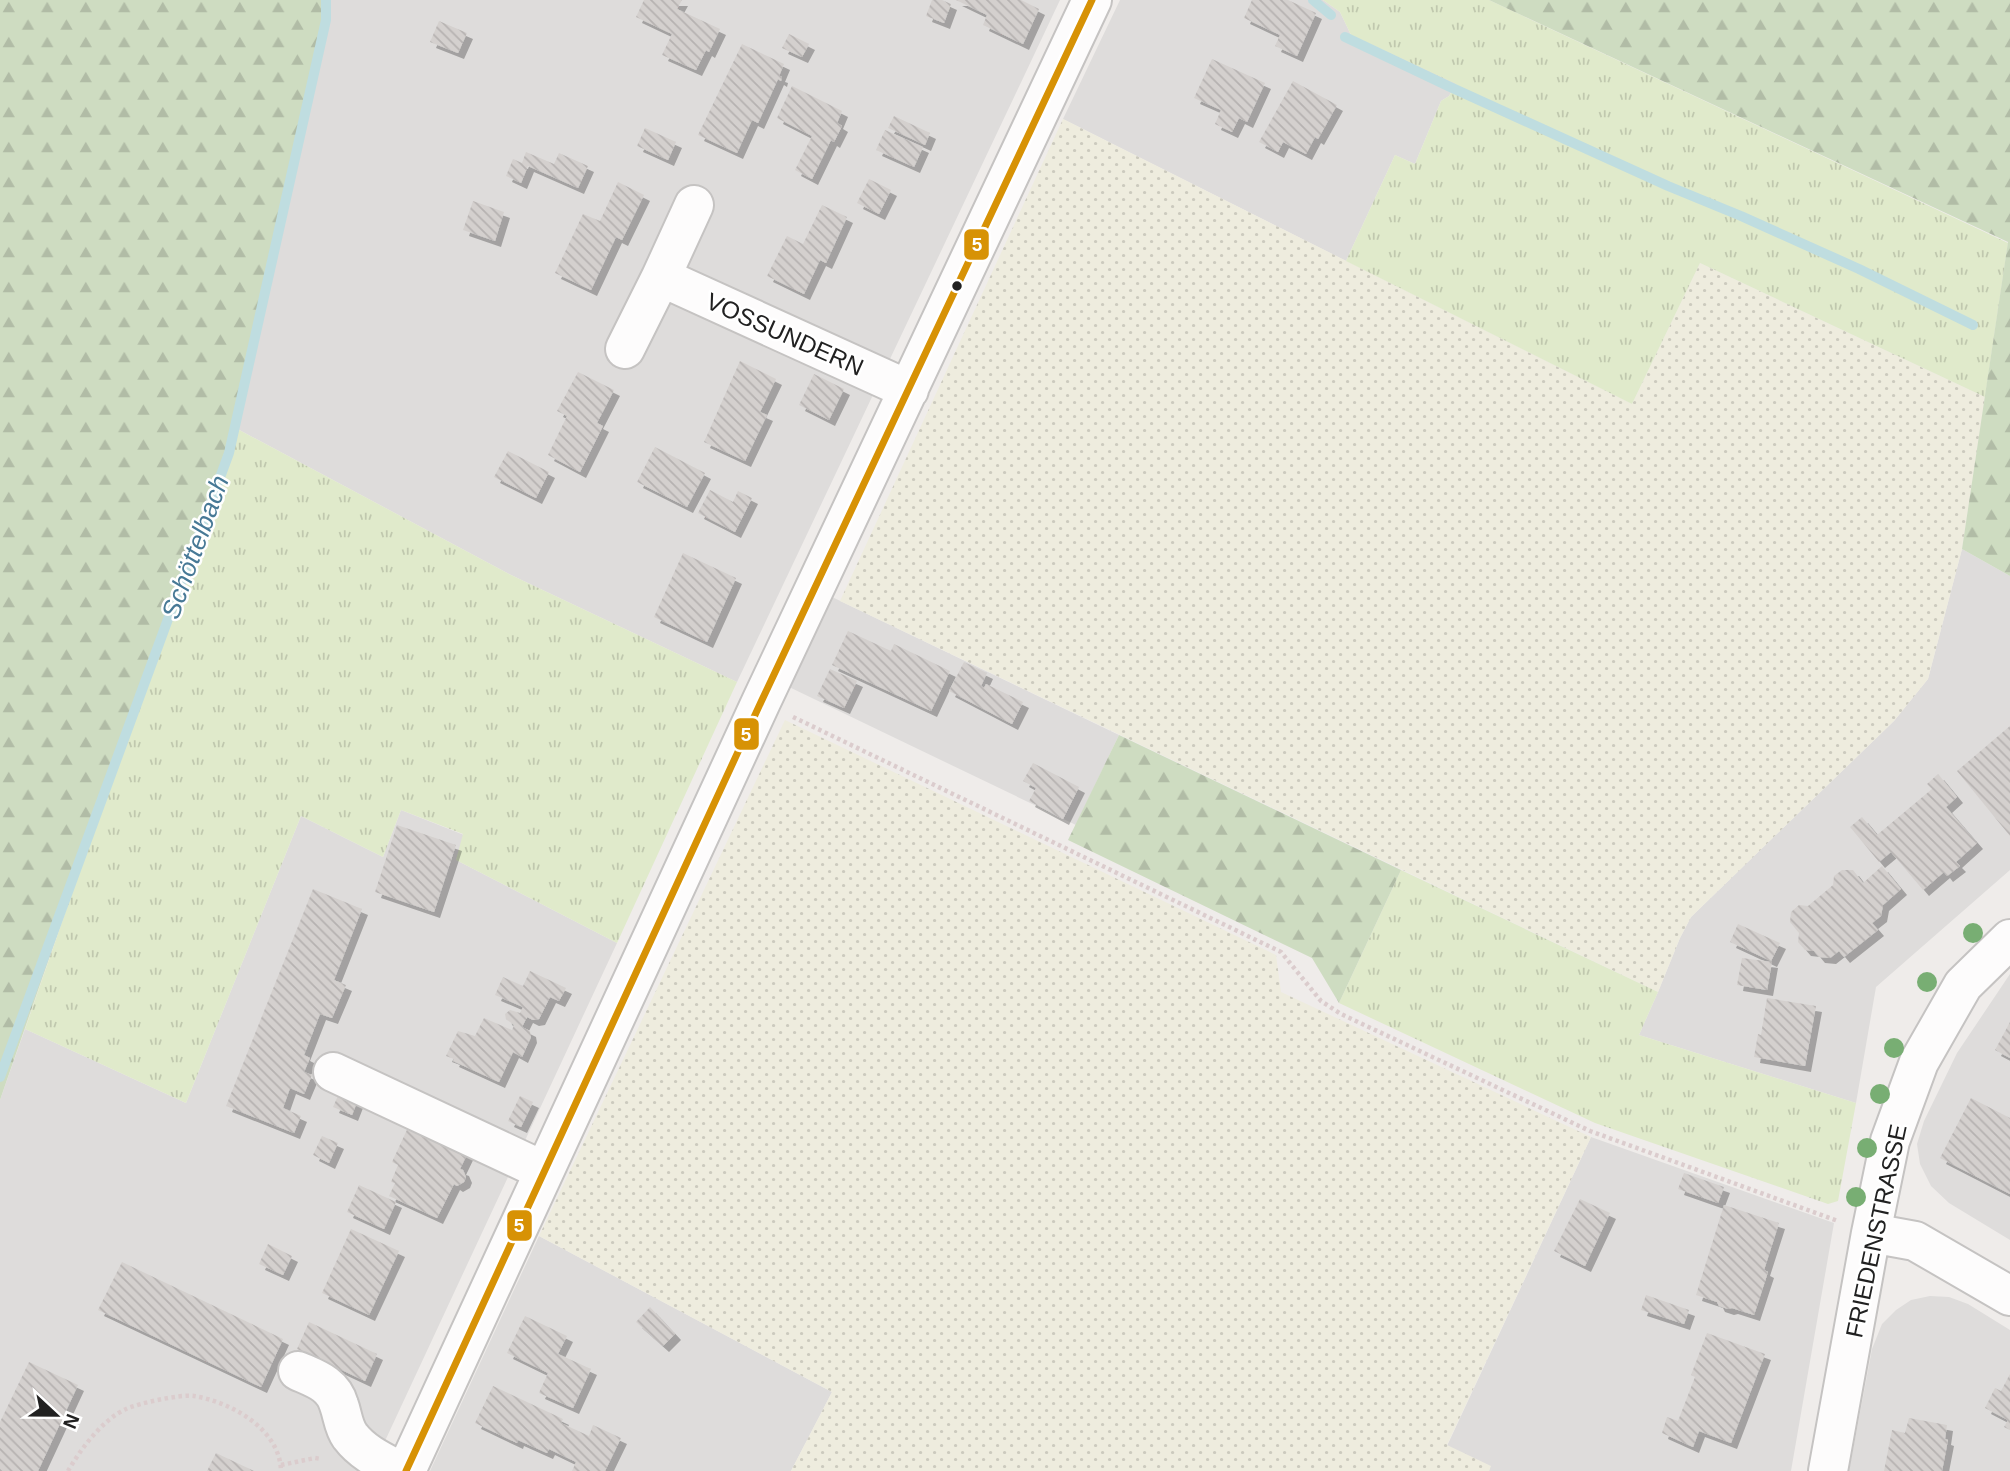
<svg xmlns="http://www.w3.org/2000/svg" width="2010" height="1471" font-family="Arial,sans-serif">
  <defs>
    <pattern id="farmland-dots" width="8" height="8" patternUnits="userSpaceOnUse" patternTransform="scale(1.75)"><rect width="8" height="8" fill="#eeecde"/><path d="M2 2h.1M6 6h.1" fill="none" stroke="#cccabe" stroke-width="1.8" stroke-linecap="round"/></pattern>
    <pattern id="grass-tufts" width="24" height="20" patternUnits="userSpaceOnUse" patternTransform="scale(1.75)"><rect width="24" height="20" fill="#e0eacb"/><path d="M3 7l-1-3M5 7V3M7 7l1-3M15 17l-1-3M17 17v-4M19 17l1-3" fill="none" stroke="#c0c8ae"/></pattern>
    <pattern id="forest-firs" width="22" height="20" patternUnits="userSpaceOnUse" patternTransform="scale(1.75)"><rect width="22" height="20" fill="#cedcc1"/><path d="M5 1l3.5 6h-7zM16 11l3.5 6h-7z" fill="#b1bca6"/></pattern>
    <pattern id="building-back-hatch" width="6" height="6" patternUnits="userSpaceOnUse" patternTransform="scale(1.75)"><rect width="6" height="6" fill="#d4d0ce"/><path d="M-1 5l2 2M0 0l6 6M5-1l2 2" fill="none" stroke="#b6b2b1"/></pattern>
    <filter id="shadow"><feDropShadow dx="6" dy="6" stdDeviation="0" flood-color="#0004"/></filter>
  </defs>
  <rect width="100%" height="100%" fill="#efecea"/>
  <!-- residential -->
  <path fill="#dedcdb" d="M324,0H1060L737,682L511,575L230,425L325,19Z
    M1120,0H1323L1340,12L1351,35L1456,83L1449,96L1441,101L1415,164L1395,155L1346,261L1063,119Z
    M1962,549L2010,576V870L1876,987L1856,1103L1639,1035L1658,992L1680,938L1691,917L1894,721L1928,679Z
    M830,596L1119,735L1076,825L787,686Z
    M401,810L464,835L456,860L617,943L371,1471H0V1100L25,1029L186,1103L301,816L383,857Z
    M2010,974V1240L1949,1203L1931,1186L1920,1164L1917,1144L1924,1121L1957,1053Z
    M1591,1137L1834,1223L1791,1471H1489L1490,1467L1447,1446Z
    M539,1236L832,1392L791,1471H430Z
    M1930,1296L1949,1297L1968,1304L2010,1330V1471H1849L1872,1349L1882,1324L1896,1310L1911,1300Z"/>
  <!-- farmland -->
  <path fill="url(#farmland-dots)" d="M1063,119L1632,404L1700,263L1985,397L1962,549L1928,679L1894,721L1691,917L1680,938L1658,992L840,601Z
    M785,720L1276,955L1281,992L1591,1137L1447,1445L1491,1466L1489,1471H791L832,1392L539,1236Z"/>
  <!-- grass -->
  <path fill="url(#grass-tufts)" d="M1323,0H1489L2008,243L1985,397L1700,263L1632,404L1346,261L1395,155L1415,164L1441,101L1449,96L1456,84L1351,35L1340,12Z
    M230,425L511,575L737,682L617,943L456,860L463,834L401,810L383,857L301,816L186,1103L25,1029L225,451Z
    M1401,870L1658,992L1639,1035L1856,1103L1838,1201L1828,1204L1595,1123L1339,1003Z"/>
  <!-- forest -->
  <path fill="url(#forest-firs)" d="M0,0H324L325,19L225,451L0,1100Z
    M1489,0H2010V576L1962,549L2008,242Z
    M1119,735L1401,870L1339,1003L1312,958L1068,840Z"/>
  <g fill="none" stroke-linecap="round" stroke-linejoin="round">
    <!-- stream -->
    <path stroke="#bfdde0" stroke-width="10" d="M1313,0L1331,15
      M1345,37L1448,86L1668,186L1741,216L1859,269L1973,325
      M0,1077L229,453L326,20V0"/>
  </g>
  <!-- building -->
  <path fill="url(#building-back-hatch)" filter="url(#shadow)" d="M644,0H682L677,9L720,29L709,52L706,50L696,70L662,55L672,34L636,17Z
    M932,0H942L951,4L944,23L926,16Z
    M956,0H1021L1039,9L1023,44L983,25L987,15Z
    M1252,0H1288L1316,13L1297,56L1275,46L1280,35L1244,18Z
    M439,21L467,33L458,53L430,42Z
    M789,34L809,44L802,57L782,48Z
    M742,44L784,64L779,76L782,77L781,81L778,79L758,123L752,120L737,153L698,135Z
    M1212,59L1265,83L1247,122L1239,118L1232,132L1215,124L1221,110L1194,98Z
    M1293,81L1337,105L1318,139L1315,137L1306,154L1283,142L1278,152L1259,142Z
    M792,86L842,111L837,123L842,126L834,142L831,140L812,179L795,170L812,136L777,118Z
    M894,116L930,133L925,145L888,128Z
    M645,128L676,142L668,160L637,146Z
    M885,130L923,147L914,167L876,150Z
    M526,152L554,164L559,153L588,166L578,188L528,166L521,183L506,176L513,159L522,163Z
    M869,179L891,190L879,214L857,203Z
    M618,182L644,195L622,240L616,237L591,290L555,273L583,214L600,221Z
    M473,201L504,212L495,241L463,230Z
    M822,205L847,217L826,263L820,260L804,294L767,276L787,236L803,244Z
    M740,361L776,379L760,412L767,415L745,461L704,442Z
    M578,372L614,390L597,423L603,426L580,472L548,455L567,416L557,411Z
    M814,374L844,389L829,420L799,405Z
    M655,447L705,473L687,507L637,482Z
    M508,451L549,472L536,498L494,477Z
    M710,490L733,502L738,491L752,498L735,532L698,513Z
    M683,553L736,578L707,642L654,617Z
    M848,631L891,651L894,644L950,671L931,711L832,665Z
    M964,662L987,673L981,686L984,688L986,684L1023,702L1012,724L949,691Z
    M830,669L857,681L844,708L817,696Z
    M2010,726V836L1957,771Z
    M1033,763L1079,787L1063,819L1029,801L1036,788L1023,781Z
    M1938,774L1957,797L1946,807L1977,843L1956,862L1960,866L1947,876L1944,872L1923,890L1891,852L1879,862L1850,827L1862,817L1877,835L1932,789L1927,784Z
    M397,825L456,845L434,912L375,892Z
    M1882,866L1901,889L1883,905L1881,916L1872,923L1878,930L1844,957L1839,951L1830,958L1819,957L1814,951L1805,950L1798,942L1799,933L1790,922L1791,912L1799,905L1808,906L1833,885L1834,876L1842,870H1853L1863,883Z
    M313,889L362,909L334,980L346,985L332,1018L320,1014L304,1055L310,1058L304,1072L312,1075L304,1094L290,1088L283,1108L301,1116L294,1133L226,1106Z
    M1738,924L1780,943L1771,961L1730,942Z
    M1742,958L1772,962L1767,990L1737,985Z
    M530,971L566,988L559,1001L550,997L539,1019L533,1020L527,1017L522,1027L530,1031L531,1037L522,1057L513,1052L499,1082L453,1061L454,1059L446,1056L458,1031L475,1036L484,1018L512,1030L514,1025L506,1019L505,1014L510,1010L520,1013L523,1007L495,995L503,977L523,986Z
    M1767,998L1816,1006L1805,1066L1754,1057L1758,1034L1761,1035Z
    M2010,1022V1058L1995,1050Z
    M341,1089L359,1097L352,1115L333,1107Z
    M520,1096L533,1102L521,1127L508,1121Z
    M1971,1098L2010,1118V1194L1940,1158Z
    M412,1119L471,1146L460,1169L463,1170L466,1177L464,1182L457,1186L454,1184L437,1218L389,1196L395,1183L391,1182L398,1165L392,1162Z
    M322,1136L338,1143L329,1163L313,1155Z
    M1684,1173L1724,1187L1718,1203L1678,1189Z
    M359,1185L396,1202L384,1229L347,1212Z
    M1580,1199L1610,1213L1585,1266L1554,1251Z
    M1724,1205L1779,1223L1764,1270L1768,1272L1754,1315L1732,1308L1728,1309L1719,1306L1717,1302L1696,1295Z
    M351,1229L399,1251L369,1315L322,1293Z
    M268,1244L292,1256L283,1275L259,1264Z
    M122,1262L283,1339L261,1387L98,1310Z
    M1646,1295L1689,1310L1684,1324L1641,1310Z
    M650,1307L675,1334L663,1346L636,1322Z
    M525,1316L567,1336L558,1354L591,1369L573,1408L539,1393L548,1373L507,1353Z
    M309,1322L377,1354L365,1381L297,1349Z
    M1707,1333L1765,1354L1731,1443L1699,1431L1693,1447L1662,1433L1667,1417L1678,1421L1695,1377L1691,1375Z
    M29,1362L78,1385L38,1471H0V1422Z
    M2010,1374V1430L2004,1427L2008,1420L1985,1408L1995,1388L2001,1391Z
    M493,1386L563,1419L561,1423L589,1436L593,1425L621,1438L605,1471H572L576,1462L549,1449L547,1453L518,1440L517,1443L475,1423Z
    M1909,1418L1947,1425L1945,1439L1948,1440L1942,1471H1884L1892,1430L1905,1433Z
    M216,1453L254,1471H207Z"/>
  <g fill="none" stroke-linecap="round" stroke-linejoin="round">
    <defs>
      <path id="minor" d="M694,205L661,277L909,390
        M625,349L661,277
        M333,1072L544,1171
        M1871,1233L1915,1241L2010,1296
        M298,1371C316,1379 333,1384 339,1405C343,1416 343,1426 350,1436C363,1453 381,1461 400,1471
        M406,1471L761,702L1092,0
        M1828,1471L1871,1233L1890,1141L1919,1062L1963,985L2010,939"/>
    </defs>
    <!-- minor casing -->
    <use href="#minor" stroke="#c5c3c2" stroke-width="42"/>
    <!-- path -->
    <path stroke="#dbcccd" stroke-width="4.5" stroke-dasharray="3.5 3.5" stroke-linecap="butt" d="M793,717L1281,952L1321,1001L1341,1014L1590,1131L1838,1221
      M281,1465L315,1458L321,1459
      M68,1471C80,1450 103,1419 126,1409C139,1403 181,1394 194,1396C231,1402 280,1429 281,1471"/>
    <!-- minor -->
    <use href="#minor" stroke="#fdfcfc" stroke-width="38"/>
    <defs>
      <path id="bus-1" d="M406,1471L761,702L1092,0"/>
    </defs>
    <!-- bus-1 casing -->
    <use href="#bus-1" stroke="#fff" stroke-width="12"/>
    <!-- bus-1 -->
    <use href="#bus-1" stroke="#d79205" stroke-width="7"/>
  </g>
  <!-- trees -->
  <g fill="#78ae73">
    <circle cx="1973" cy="933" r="10"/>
    <circle cx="1927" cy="982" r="10"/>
    <circle cx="1894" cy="1048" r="10"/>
    <circle cx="1880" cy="1094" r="10"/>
    <circle cx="1867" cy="1148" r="10"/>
    <circle cx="1856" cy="1197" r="10"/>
  </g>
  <!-- markers -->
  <circle fill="#212121" stroke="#fff" stroke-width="2.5" cx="957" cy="286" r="6"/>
  <g text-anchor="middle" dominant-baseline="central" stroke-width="5" stroke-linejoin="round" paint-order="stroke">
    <!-- street labels -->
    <g font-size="24" fill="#212121" stroke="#fff">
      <text transform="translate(785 334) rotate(24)">VOSSUNDERN</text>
      <text transform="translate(1876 1231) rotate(-78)">FRIEDENSTRASSE</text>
    </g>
    <!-- water labels -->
    <g font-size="26" font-style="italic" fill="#477996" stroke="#fff">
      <text transform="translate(195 547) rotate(-70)">Schöttelbach</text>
    </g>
  </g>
  <g stroke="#fff" stroke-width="2.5">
    <rect x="963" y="228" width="27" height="33" rx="7" fill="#d79205"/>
    <rect x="733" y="717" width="27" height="34" rx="7" fill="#d79205"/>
    <rect x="506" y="1209" width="27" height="33" rx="7" fill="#d79205"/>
  </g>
  <g font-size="19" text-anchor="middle" font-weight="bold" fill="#fff">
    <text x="977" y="251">5</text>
    <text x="746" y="741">5</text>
    <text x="519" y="1232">5</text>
  </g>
  <!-- north arrow -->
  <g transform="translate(56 1415) rotate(112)" stroke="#ffffff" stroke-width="5" paint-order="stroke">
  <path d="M0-5L12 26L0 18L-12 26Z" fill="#212121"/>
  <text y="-10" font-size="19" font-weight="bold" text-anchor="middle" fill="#212121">N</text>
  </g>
</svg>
